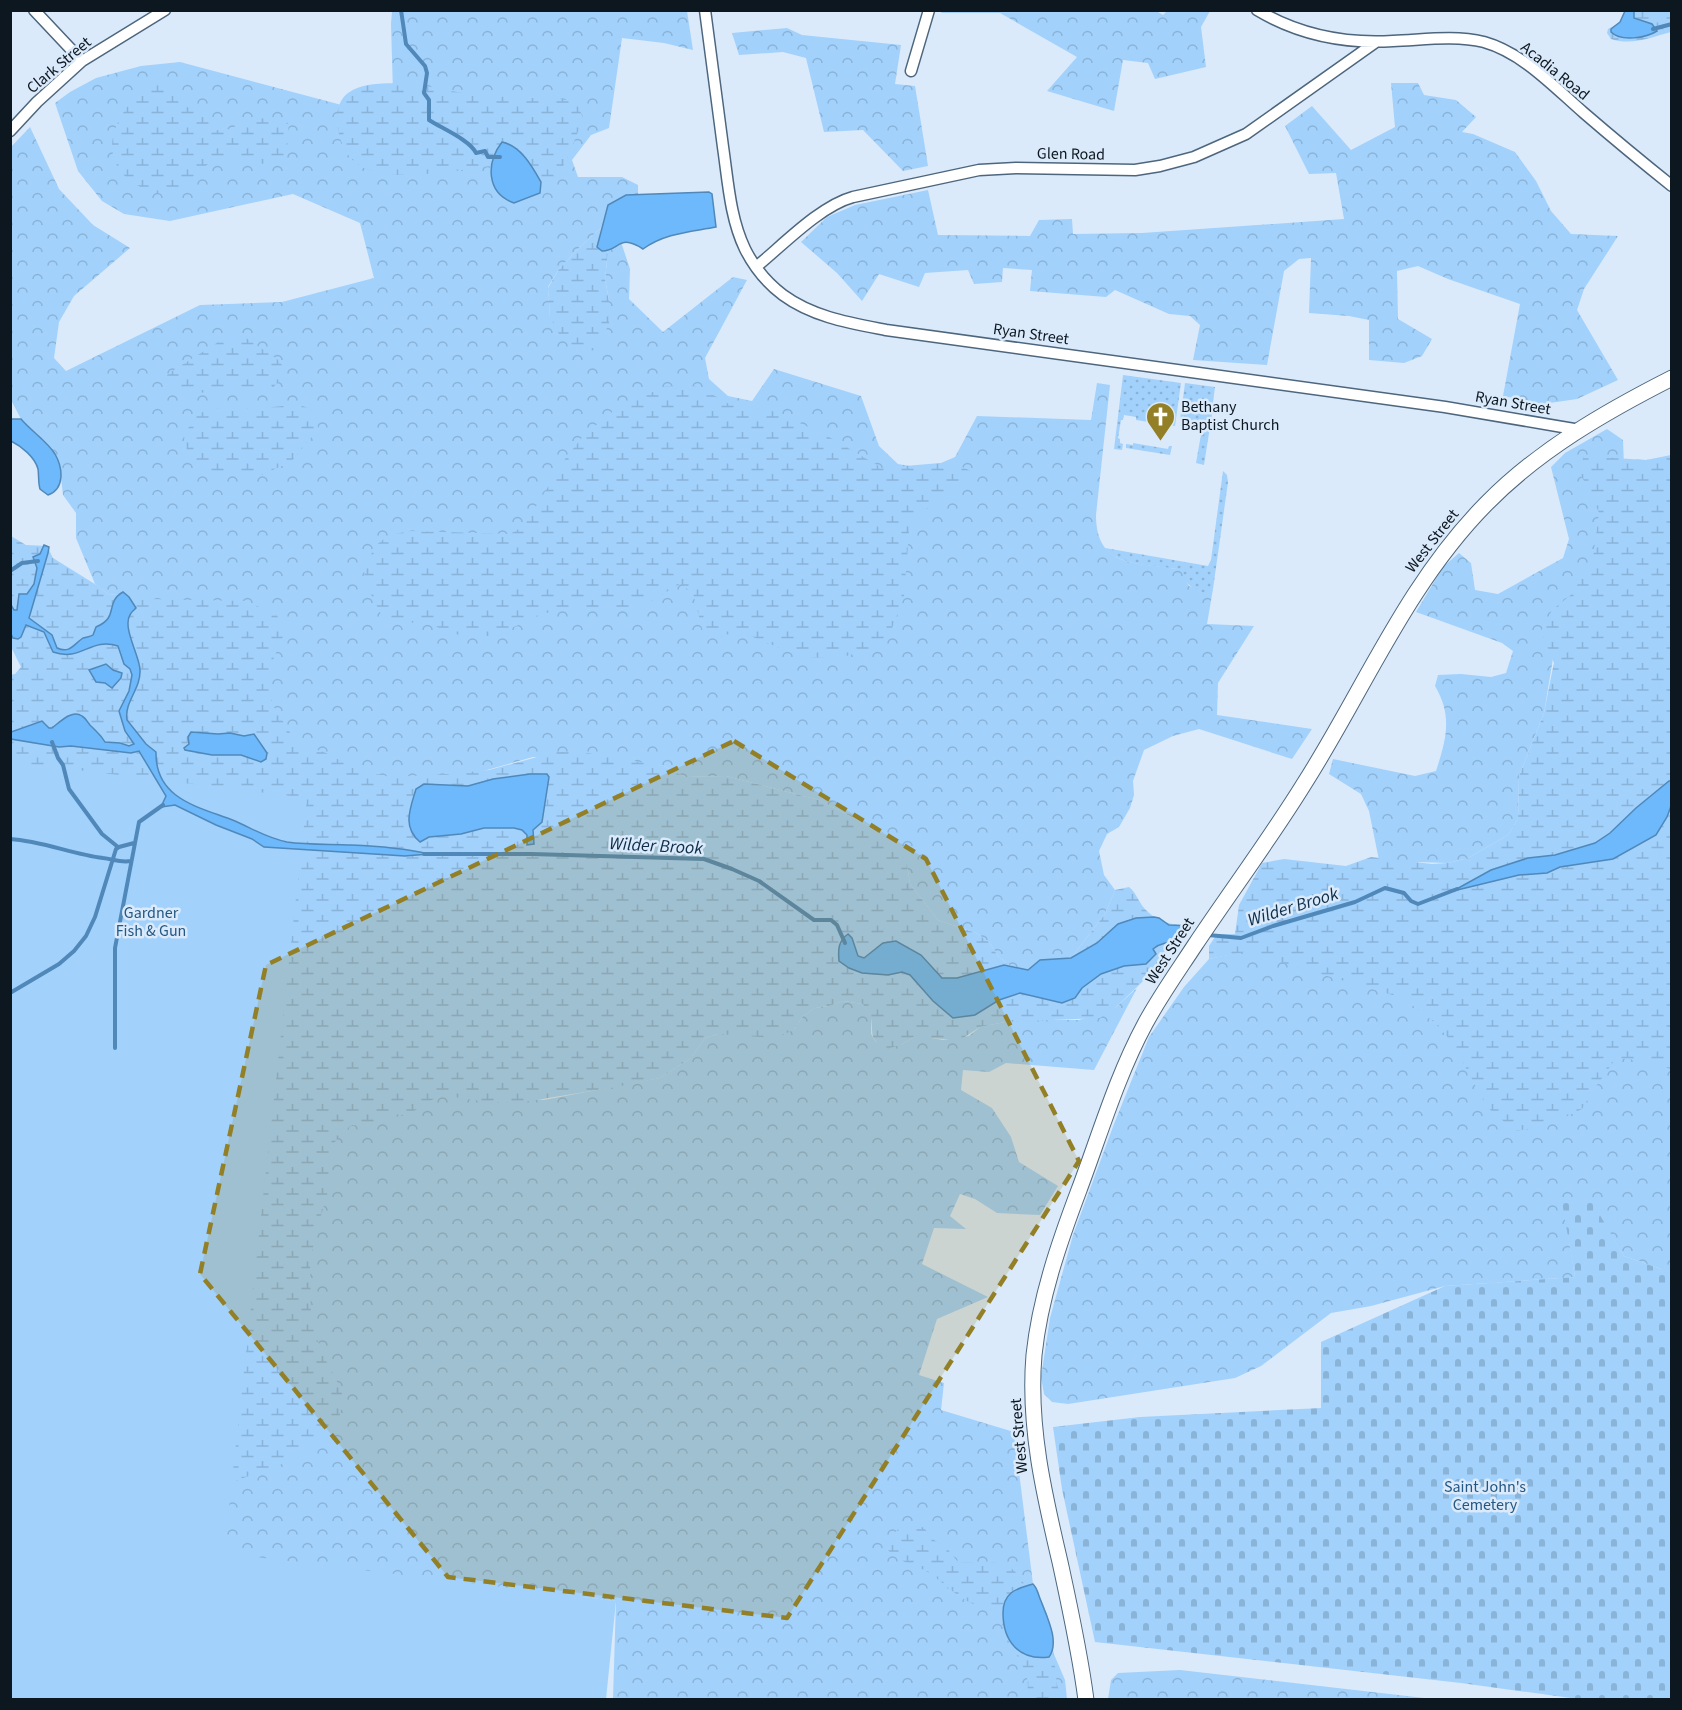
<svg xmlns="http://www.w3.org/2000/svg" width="1682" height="1710" font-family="'Source Sans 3',sans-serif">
  <defs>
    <pattern id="grass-dots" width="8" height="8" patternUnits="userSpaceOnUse" patternTransform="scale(1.5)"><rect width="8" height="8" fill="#a2d1fc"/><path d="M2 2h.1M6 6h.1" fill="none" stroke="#8ab3d8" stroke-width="1.8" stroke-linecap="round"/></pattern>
    <pattern id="forest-crowns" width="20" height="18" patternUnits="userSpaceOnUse" patternTransform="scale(1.5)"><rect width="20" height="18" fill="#a2d1fc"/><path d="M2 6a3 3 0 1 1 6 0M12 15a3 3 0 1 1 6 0" fill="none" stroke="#8ab3d8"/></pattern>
    <pattern id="wetland-marsh" width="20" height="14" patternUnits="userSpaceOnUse" patternTransform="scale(1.5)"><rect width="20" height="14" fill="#a2d1fc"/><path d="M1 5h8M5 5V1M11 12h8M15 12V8" fill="none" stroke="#8ab3d8"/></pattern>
    <pattern id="cemetery-stones" width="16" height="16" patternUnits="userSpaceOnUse" patternTransform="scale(1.5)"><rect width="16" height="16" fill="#a2d1fc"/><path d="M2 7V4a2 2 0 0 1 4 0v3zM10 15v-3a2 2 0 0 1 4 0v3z" fill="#8ab3d8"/></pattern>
  </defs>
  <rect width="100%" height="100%" fill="#daeafa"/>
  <!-- grass -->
  <path fill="url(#grass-dots)" d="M1123,375L1181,383L1175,426L1136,420V417L1124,415L1123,420H1121L1118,438L1120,439V443L1123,444L1122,450L1114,449Z
    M1185,383L1215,387L1212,410L1182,406Z
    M1181,409L1212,414L1204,465L1196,463L1203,423L1184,420L1182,428L1180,427Z
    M1133,443L1168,449L1169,446H1172L1170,455L1126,448V444L1133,445Z
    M1223,471L1227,475L1228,482L1213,589C1197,602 1185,579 1177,569C1157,566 1116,565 1105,548L1208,566L1211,560Z"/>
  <!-- forest -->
  <path fill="url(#forest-crowns)" fill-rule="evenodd" d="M942,10H1155L1163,15L1167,11H1210L1201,27L1206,67L1155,79L1148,63L1123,60L1114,111L1047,91L1077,57L1000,13H941Z
    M392,11H687L693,50L664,43L622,38L609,128L591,135L572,160L578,177H622L638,185V194L626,195L608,205L601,228L580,247L559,269L548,287L550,317L609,300L605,279L608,251L621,242L630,269L629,299L663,332L733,277L747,280L705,358L709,379L728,396L752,401L774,369L861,396L879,446L898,464L927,469L955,457L977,416L1091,420L1097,383L1110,385L1096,515C1096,568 1136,562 1177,569L1182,572L1189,586L1203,593L1213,589L1207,624L1254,626L1218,683L1217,715L1312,729L1292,759L1199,729L1173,736L1144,750L1133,781L1134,795L1130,808L1119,827L1107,834L1099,851L1104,875L1115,890L1105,914L1071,958L1040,960L1028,970L1013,968L998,956L989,942L976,933L938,920L910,884L907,864L886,835L819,800L780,790L726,776L685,777L664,766L533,757L469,775L405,786L290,757L129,597L123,592L117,595L108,594L95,584L76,538V513L63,495L60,469L55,454L21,419L11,400L10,172L12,162L10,148L30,127L59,189L93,225L130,248L74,296L59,322L54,358L66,371L200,305L282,302L374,278L360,223L293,194L170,221L124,214L102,201L78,171L55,103L70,92L96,78L141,66L180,62L383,116L393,93L391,24ZM495,184L536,195C517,203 503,209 495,184Z
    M787,28L802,35L901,45L895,84L915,86L928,166L903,171L863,130L824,132L806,58L783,52L739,55L732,33Z
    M1391,83H1418L1424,95L1456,100L1476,117L1462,132L1473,134L1515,152L1536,181L1551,211L1571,234L1618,236L1584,289L1577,310L1618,380L1577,399L1543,404L1503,396L1520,304L1448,279L1418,266L1397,271L1398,319L1432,339L1422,356L1404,363L1369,360V320L1349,316L1309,313L1311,258L1299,259L1284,271L1267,365L1193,360L1200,325L1190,316L1169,314L1115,290L1106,297L1030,291L1032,270L1003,268L1002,282L974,284L968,270L925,273L919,287L879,274L862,301L837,273L801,242L827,217L855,205L928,190L938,235L1030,236L1039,220L1072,219L1073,234L1142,233L1344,219L1336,173L1309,174L1285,126L1312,106L1351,150L1395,127Z
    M1607,429L1623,440L1626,520L1558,628L1544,713L1519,776L1518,819L1508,835L1468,858L1448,863L1417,862L1382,875L1369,811L1361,794L1329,774L1333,759L1415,776L1436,771C1446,740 1453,716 1435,686L1438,675L1461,674L1491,677L1506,673L1513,651L1502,643L1416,612L1443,567L1459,553L1471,563L1475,590L1498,594L1563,558L1569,539L1551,467L1565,453Z
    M1321,935L1671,1006V1298L1661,1269L1624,1256L1603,1222L1567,1227L1575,1277L1445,1286L1371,1306L1331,1313L1261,1366L1235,1378L1068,1404L1052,1402L1044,1394L1041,1377L1050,1318L1073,1235L1114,1124L1149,1037L1184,987L1209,959Z
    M1137,988L1094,1070L1006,1063L989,1072L963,1070L961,1090L992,1108L1011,1137L1019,1162L1058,1186L1040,1215L997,1213L975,1199L960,1194L950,1216L966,1229L934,1228L922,1264L988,1297L937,1319L919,1375L944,1383L941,1410L1014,1432L1033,1584L1012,1592L1053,1652L1065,1680L1067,1699H613L616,1601L583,1597L234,1668L11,1054L268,1068L544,1100L660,1078L691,1058L705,1038L718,1034L794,1030L803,1016L815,1008L829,1006L843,1001L863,1004L871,1016V1034L876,1042L901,1045L914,1037H925L943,1040L969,1036L980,1027L1005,1022L1025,1020H1079L1115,1008Z
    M1180,1670L1433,1699H1108L1111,1680L1118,1673Z"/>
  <!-- wetland -->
  <path fill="url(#wetland-marsh)" d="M1625,11H1671V32C1651,37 1633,46 1611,39L1607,33L1608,29L1620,22Z
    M162,80L175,90L172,93L180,104L201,113L215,130C233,132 238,122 253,119C264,117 277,120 288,123L289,138L284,157C281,159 276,162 272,163C259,167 238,156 222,158C200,162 187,192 163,193C152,194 143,189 134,183C88,155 123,95 162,80Z
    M415,83C450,93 486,96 521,98C541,99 558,96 577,103L583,118C568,157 560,192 514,203C498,197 490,183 490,166C461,170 402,180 376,172C366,170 355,164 349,156C337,141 330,106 348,93C365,80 395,84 415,83Z
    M601,228L597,247L602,251H608L605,279L609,300V324L596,350L578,352L559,334L550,317L548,288L559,269L580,247Z
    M228,336H243L277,359L286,370L284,378L274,386L187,394L168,386L165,378L169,373Z
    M666,386H695L729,404L777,412L831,438L882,468L940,463L960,466L971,471L968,482L960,491L946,496L926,509L909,531L904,597L892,628L878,647L843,657L804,658L741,632L724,635L718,640L703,632L693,593L680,584L634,611L568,608L538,615L521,624L491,636H475L459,635L431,625L393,620L381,614L366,585L364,570L375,546L389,535L411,531L510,534L524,526L565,459L584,435L617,408Z
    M294,405C311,406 317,411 318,429L291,462L261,475L234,474L209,470L188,455L184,436L196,414L214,409H252Z
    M1671,455V1069L1636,1060L1616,1058L1592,1092L1582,1109L1547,1126L1515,1131L1487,1107L1452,1042L1434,1022L1403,998L1245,952L1209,959V946L1217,934H1235L1239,905L1262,863L1284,859L1346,866L1371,857L1432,864L1448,863L1468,858L1508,835L1518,819L1519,776L1544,713L1552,672L1554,663L1541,631L1552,610L1572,594L1593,558L1599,513L1589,488L1578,472L1584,456L1646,460Z
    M11,536L26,545L47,546L53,558L98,586L108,594L117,595L123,592L129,597L145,599L245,601L276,614L282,624L284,634L270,667L272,704L296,742L326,753L358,770L391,777L449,774L489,770L556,752H581L664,766L685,777L726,776L780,790L819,800L886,835L900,846L907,864L910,884L938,920L976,933L989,942L998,956L1013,968L1028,970L1040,960L1071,958L1105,914L1115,890L1129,887C1137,893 1139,904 1147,911C1160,924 1176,925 1193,926L1185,936L1176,937L1171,941L1160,965L1115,1008L1100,1018L1005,1022L980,1027L960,1040L914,1037L901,1045L886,1049C868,1037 874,1036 871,1018C870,1013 865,1009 863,1004L843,1001L829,1006L815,1008L803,1016L794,1030L774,1038L718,1034L705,1038L691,1058L660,1078L616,1087L517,1103L487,1102L448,1096L435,1098L414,1111L384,1121L350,1126L331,1146L327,1196L317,1228L310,1262L311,1322L323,1355L342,1391L341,1410L338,1422L296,1459L232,1482L11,1471L10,675L15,674L21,667L11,647Z
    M908,1522L915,1523L924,1528L934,1540L945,1546L958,1562C988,1565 1008,1554 1024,1584L1030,1585L1033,1584L1036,1587L1047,1614L1052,1639L1057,1685L1062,1699H1023C1040,1677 1008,1649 1003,1628C1001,1622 1003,1616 997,1612C988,1607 976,1606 967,1601C952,1593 940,1579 926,1571C913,1564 896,1561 887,1549C891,1536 896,1529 908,1522Z"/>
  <!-- cemetery -->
  <path fill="url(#cemetery-stones)" d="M1591,1200L1624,1256L1661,1269L1671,1285V1699H1578L1461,1683L1095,1642L1062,1489L1053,1427L1140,1417L1321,1408V1342L1445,1286L1575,1277L1562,1202Z"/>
  <!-- green -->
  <path fill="#a2d1fc" d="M11,762L307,798L224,1553L616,1601L606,1699L11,1700Z"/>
  <!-- water -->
  <path fill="#6db9fb" stroke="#5088b9" stroke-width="1.5" d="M1625,11H1634V18L1652,24L1657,31C1646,38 1621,42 1611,32V29L1620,22Z
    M502,142C521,146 532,166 541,182L540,193L514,203C486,193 486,163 502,142Z
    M709,192L712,194L716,227C690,232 665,233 643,249C618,233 620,251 602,251L597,247L608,205L626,195Z
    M10,419H21C31,431 47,441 55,454C63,468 65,489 48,495L40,489C38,482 39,476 38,469C35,457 21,446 11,441Z
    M44,545L49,547L48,553L29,618L52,635L57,648C70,654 74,644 83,638C86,637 90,637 93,635L96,627C120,617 104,603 123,592L129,597L136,608C134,610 131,612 130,615C122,627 140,657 140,670C141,689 124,702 127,720L146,744L156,752C155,800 200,807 235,821C253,829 267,838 287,842C308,845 330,844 351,845C377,846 403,848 429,854L405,856L264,847L252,839L216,825L175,805L161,807L166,796L139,751L131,753L71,746L59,747L11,739V732L42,721L49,728H52C60,722 72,709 82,716C87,719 88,724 92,727C98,733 101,735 105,742L120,743L129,746L134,744L125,731L119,711L129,691L132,675L130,669L124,664L118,646C90,637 82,662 53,652L44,632L26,625L21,637L18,639L13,638L11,634V605L14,610H17L19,594H27L34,584L37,568L33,557L40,554Z
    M106,664L113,670L122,673L121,678L112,688L105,683L96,682L89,670Z
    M191,732L218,734L230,733L244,736L254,734L267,753L266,759L261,762L241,755H212L185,750L184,748L189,744L188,737Z
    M530,774H547L549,777L542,822L533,830L534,844L527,845V835L522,830L514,828H484L461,834L429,837L420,842C402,827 410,809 416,789L424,784L468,786L493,779Z
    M1669,781H1671V806L1667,817L1656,835L1613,859L1560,867L1547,873L1519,875L1453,891L1491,870L1528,858L1555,855L1595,843L1610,833L1636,808Z
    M1154,917L1159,918L1169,925L1193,926L1185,936C1177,936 1177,938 1171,941C1164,945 1161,942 1153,949L1156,954L1146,964L1124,966L1101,974L1082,988L1075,998L1062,1003L1020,993L999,1000L975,1015L953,1018L933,1001L910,975L902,972L888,975L862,973L849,968L839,961C838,950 838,941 848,934L852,938L858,956L864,958L883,943L896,941L921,955L942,978H957L1004,965L1028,970L1040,960L1071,958L1097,943L1118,924L1136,918Z
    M1033,1584C1038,1589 1038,1595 1041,1601C1047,1617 1060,1642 1049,1657C1019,1661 1003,1641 1003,1613C1003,1605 1005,1598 1011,1593C1017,1588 1027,1586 1033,1584Z"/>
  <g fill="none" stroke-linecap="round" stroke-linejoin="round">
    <!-- stream -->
    <path stroke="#5088b9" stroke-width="4" d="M401,10L406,44L425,66L427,73L424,93L429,100V120C441,128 470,140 476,153L485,151L488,157H500
      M1653,29L1672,24
      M10,571L22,563L38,561
      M52,742L58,758L63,765L69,789L102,834L118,847
      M10,839C42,841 72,854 103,858C113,859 120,863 131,861
      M424,854H531L704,859L732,869L759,881L814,920H831L837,925L845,943
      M1208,935L1241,938L1273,926L1355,902L1385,888L1404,893L1411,901L1418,904L1457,889
      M10,993L59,964L74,951L86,936L95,917L116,849L119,847L134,843
      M115,1048V948L139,822L163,805"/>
    <defs>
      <path id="street" d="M34,10L82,61
        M705,10C711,56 717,101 723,147C728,181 730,218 745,249C754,267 767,283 783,295C813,317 850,323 886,330L1445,407L1580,430
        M1257,10C1299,35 1345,44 1393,41C1423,40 1454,35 1484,42C1523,53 1554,87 1584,113C1613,138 1642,162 1672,186
        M911,71L929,10
        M10,131L37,102L82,61L165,10
        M756,267C783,245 820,206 853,197L979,170L1016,168L1135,170L1160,166L1194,157L1246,134L1376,42"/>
      <path id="secondary" d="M1086,1700C1080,1653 1070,1608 1060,1562C1044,1494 1028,1426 1034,1355C1040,1298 1059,1243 1079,1190C1100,1134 1117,1076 1145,1024C1160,996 1178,971 1195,945C1231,891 1270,839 1304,784C1364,690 1406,585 1486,504C1539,450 1605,412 1672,378"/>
    </defs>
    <!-- street casing -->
    <use href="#street" stroke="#4d667d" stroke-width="13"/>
    <!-- secondary casing -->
    <use href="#secondary" stroke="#4d667d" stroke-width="17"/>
    <!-- street -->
    <use href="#street" stroke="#fff" stroke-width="10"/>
    <!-- secondary -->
    <use href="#secondary" stroke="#fff" stroke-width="15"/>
  </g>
  <!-- marked area -->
  <path fill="#927f26" fill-opacity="0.2" stroke="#927f26" stroke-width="4.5" stroke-dasharray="12 8" stroke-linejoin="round" d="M734,741L926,859L1079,1161L787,1618L448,1577L200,1274L266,965Z"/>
  <!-- icons -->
  <defs>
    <symbol id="church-pin" viewBox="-11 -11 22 30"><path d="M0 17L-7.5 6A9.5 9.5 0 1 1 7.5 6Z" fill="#927f26" stroke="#daeafa"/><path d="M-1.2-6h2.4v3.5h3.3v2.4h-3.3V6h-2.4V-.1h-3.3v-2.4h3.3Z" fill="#fff"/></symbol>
  </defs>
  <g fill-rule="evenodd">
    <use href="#church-pin" x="1144" y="400" width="33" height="45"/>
  </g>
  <g text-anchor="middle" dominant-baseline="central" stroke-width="5" stroke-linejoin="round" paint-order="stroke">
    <!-- street labels -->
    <g font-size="16" fill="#0d1720" stroke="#daeafa">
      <text transform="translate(59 65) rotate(-40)">Clark Street</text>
      <text transform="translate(1555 71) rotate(39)">Acadia Road</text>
      <text transform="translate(1071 154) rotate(1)">Glen Road</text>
      <text transform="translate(1031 334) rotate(8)">Ryan Street</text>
      <text transform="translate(1513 403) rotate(10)">Ryan Street</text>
      <text transform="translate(1432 541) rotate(-52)">West Street</text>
      <text transform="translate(1170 951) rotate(-57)">West Street</text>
      <text transform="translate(1019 1436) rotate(-95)">West Street</text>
    </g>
    <!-- poi labels -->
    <g font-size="16" fill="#0d1720" stroke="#daeafa" text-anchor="start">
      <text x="1181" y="407">Bethany<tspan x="1181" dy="18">Baptist Church</tspan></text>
    </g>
    <!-- park labels -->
    <g font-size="16" fill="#235884" stroke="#daeafa">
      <text x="151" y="913">Gardner<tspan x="151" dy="18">Fish &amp; Gun</tspan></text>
      <text x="1485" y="1487">Saint John's<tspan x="1485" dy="18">Cemetery</tspan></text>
    </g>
    <!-- water labels -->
    <g font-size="18" font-style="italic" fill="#0d2d48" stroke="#daeafa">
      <text transform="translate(656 846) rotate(3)">Wilder Brook</text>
      <text transform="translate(1293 907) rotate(-17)">Wilder Brook</text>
    </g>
  </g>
  <!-- border -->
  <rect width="1682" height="1710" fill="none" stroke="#0d1720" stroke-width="24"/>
</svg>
